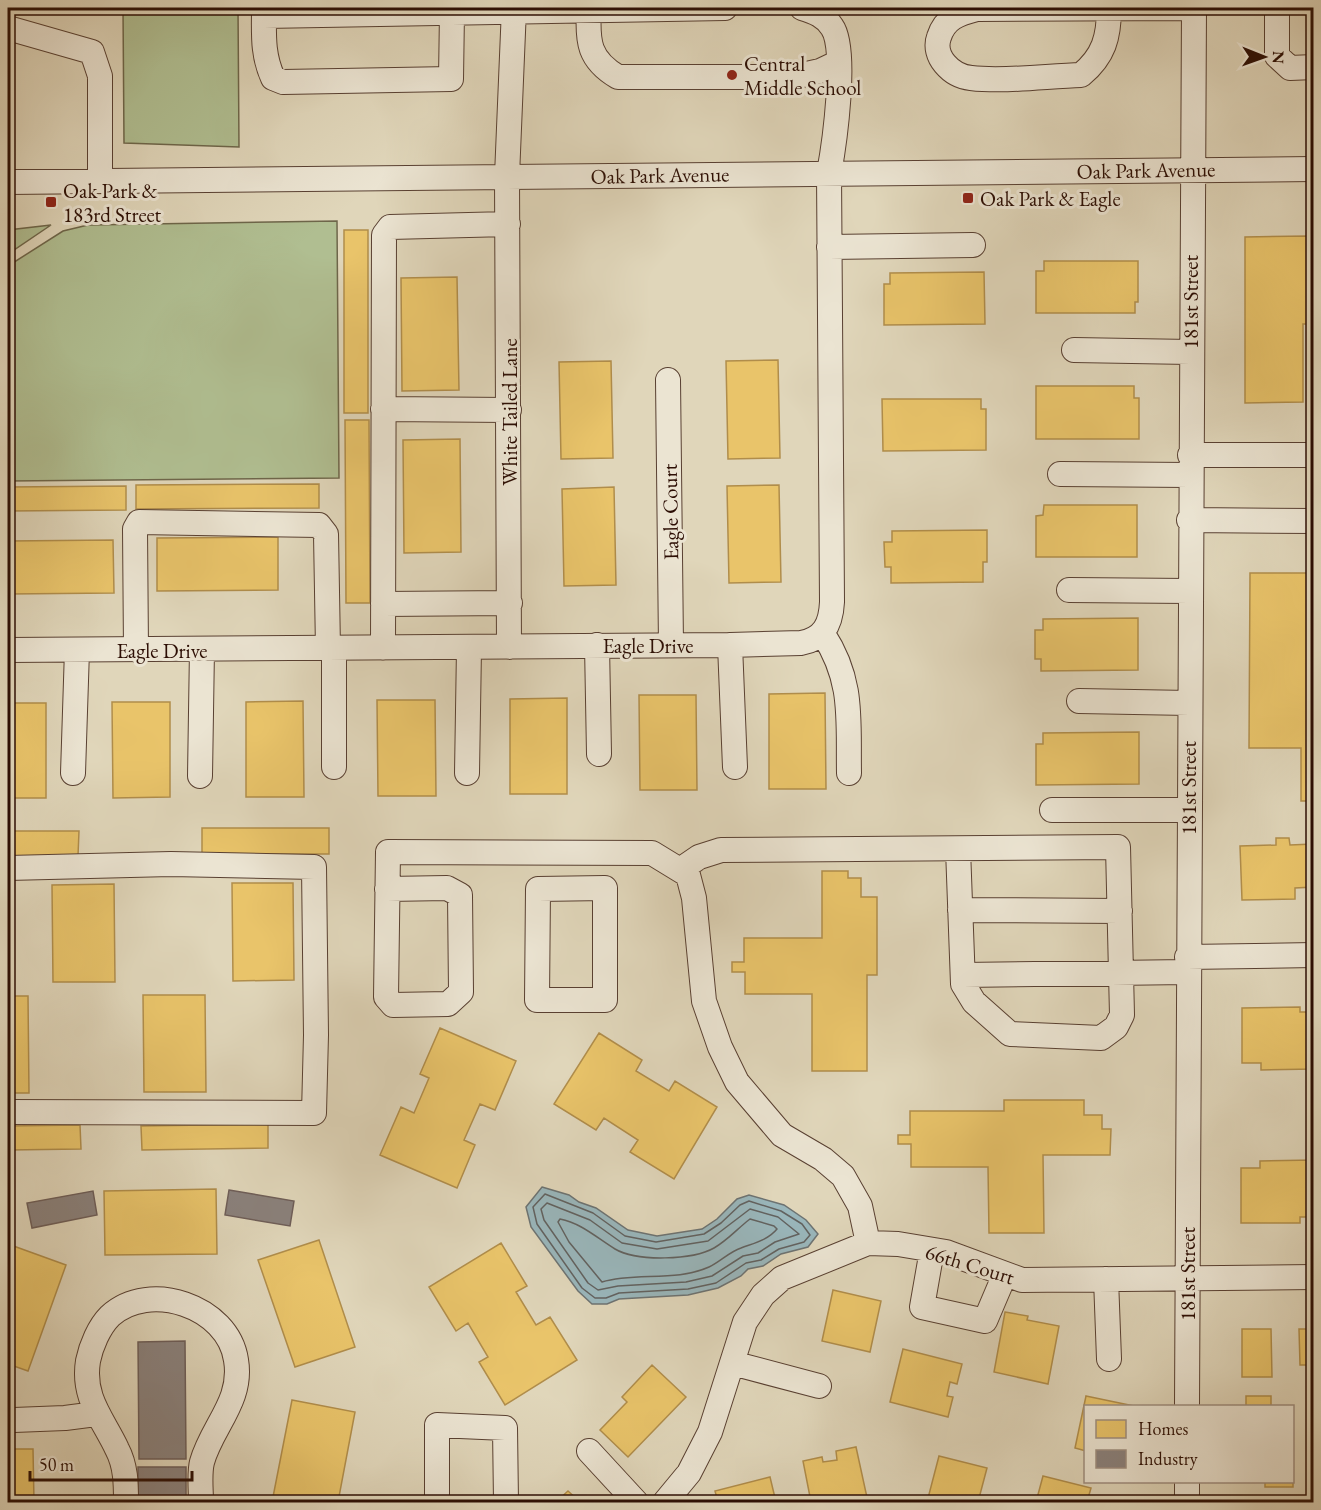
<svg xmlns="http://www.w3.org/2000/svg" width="1321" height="1510" font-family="'EB Garamond',serif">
  <rect width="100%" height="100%" fill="#e0d6ba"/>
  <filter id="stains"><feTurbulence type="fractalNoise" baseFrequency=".00333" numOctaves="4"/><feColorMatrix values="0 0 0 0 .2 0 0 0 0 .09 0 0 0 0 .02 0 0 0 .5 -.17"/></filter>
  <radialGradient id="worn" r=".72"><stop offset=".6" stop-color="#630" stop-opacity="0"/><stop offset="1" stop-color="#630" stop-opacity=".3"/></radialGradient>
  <!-- green -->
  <path fill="#b0be91" stroke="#6e664a" stroke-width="1.5" d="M123,8H238L239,147L124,143Z
    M337,221L339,478L8,481V266L63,231L88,225Z
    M51,225L8,254V230Z"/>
  <!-- water -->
  <path fill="#99b6bb" stroke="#6d7372" stroke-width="1.5" d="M542,1187L569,1195L579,1202L596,1208L628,1230L657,1236L702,1229L717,1219L737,1199L749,1195L784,1205L806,1220L818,1234L808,1247L781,1254L763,1266L748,1269L741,1276L718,1288L688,1295L619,1299L607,1304H592L578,1291L531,1227L526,1207Z"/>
  <!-- homes -->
  <path fill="#e9c46a" stroke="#b08d4b" stroke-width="1.5" d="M344,230H368V413H344Z
    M1308,236V324H1303V402L1245,403V237Z
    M1044,261H1138V302H1135V313H1036V271H1044Z
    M984,272L985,324L884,325V284H890V273Z
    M457,277L459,390L402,391L401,278Z
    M778,360L780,458L728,459L726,361Z
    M611,361L613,458L561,459L559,362Z
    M1036,386H1134V398H1139V439H1036Z
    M882,399H981V409H986V450L883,451Z
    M345,420H369L370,603H346Z
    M460,439L461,552L404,553L403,440Z
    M319,484V508L136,509V485Z
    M779,485L781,582L729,583L727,486Z
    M126,486V510L8,511V487Z
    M614,487L616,585L564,586L562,489Z
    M1044,505H1137V557H1036V516L1043,515Z
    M987,530V562H983V582L891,583V567H885L884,542H892V531Z
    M278,537V590L157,591V538Z
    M113,540L114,593L8,594V541Z
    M1250,573H1310V742H1314V801H1301V748H1249Z
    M1138,618V670L1041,671V659H1035V630H1043V619Z
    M825,693L826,789H769V694Z
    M639,695H696L697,790H640Z
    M567,698V794H510V699Z
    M377,700H435L436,796H378Z
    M303,701L304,797H246V702Z
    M112,702H170V797L113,798Z
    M8,703H46V798H8Z
    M1139,732V784L1036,785V744H1043V733Z
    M202,828H329V854H202Z
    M8,831H79L78,856H8Z
    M1313,837L1314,887L1295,888V899L1242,900L1240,846L1276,845V838H1289L1290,845L1313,844Z
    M822,871H848V878H861V897H877V975H867V1071H812V994H745V972H732V962H744V938H822Z
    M232,883H293L294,980L233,981Z
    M114,884L115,982H53L52,885Z
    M143,995H205L206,1092H144Z
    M8,996H28L29,1093H8Z
    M1300,1007V1012H1314V1069L1261,1070V1063H1242V1008Z
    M440,1028L516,1061L495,1110L480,1104L464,1140L475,1145L457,1188L380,1155L401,1107L414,1113L429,1078L420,1074Z
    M599,1033L642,1060L636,1071L669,1091L675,1081L717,1107L674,1179L630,1152L638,1140L604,1118L596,1130L554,1104Z
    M1004,1100H1084V1115H1102V1129H1111L1110,1155H1043L1044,1233H989L988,1167H911V1144H898V1135H910V1111H1004Z
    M268,1124V1148L142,1150L141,1126Z
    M80,1125L81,1149L8,1150V1126Z
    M1314,1160V1217H1300V1223H1241V1168H1260V1161Z
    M216,1189L217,1254L105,1255L104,1191Z
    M319,1240L355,1347L295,1367L258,1260Z
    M501,1243L527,1286L516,1292L536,1325L550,1317L577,1360L505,1405L479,1362L488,1357L468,1323L456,1331L429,1287Z
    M8,1244L66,1265L28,1371L8,1364Z
    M833,1290L881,1301L870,1352L822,1341Z
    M1005,1312L1028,1316L1027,1320L1059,1326L1048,1384L994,1372Z
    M1242,1329H1271L1272,1377H1242Z
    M1299,1329H1314V1365H1300Z
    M903,1349L962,1364L957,1384L950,1382L947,1396L953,1397L948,1417L890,1402Z
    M652,1365L686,1397L628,1457L600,1430L627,1402L622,1397Z
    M1086,1396L1134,1406H1086V1451L1075,1448Z
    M1246,1396H1271V1406H1246Z
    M292,1400L355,1412L338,1502H272Z
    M1293,1440V1487H1265V1482H1292Z
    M856,1447L868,1502H811L803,1461L822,1457L823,1462L837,1460L836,1451Z
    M8,1449H33L34,1502H8Z
    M939,1456L987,1468L978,1502H927Z
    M1043,1476L1091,1488L1087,1502H1036Z
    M770,1477L776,1502H718L715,1491Z
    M568,1491L580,1502H556Z"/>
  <!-- industry -->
  <path fill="#8a817c" stroke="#6e5e58" stroke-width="1.5" d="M229,1190L294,1201L290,1226L225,1215Z
    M93,1191L97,1215L32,1228L27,1203Z
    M185,1341L186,1459H139L138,1342Z
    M138,1467H186V1502H138Z"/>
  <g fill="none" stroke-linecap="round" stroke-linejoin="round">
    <!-- shore -->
    <path stroke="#626260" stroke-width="1.5" d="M545,1194L593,1213L625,1236L656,1242L704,1234L721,1223L740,1205L749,1201L781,1211L802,1224L810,1235L804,1242L779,1249L761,1260L746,1263L716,1283L688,1289L619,1293L606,1298H595L582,1288L537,1224L533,1207Z
      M547,1203L590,1220L622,1243L657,1249L708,1241L750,1209L778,1217L799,1234L775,1242L758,1253L743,1256L712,1276L686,1282L618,1286L598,1290L588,1283L544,1220L541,1209Z
      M560,1219C581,1223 597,1238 615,1249C637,1262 693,1260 714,1248C728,1240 738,1228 750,1219L774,1226L777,1229C768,1240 754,1243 741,1248C729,1252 720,1262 709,1267C676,1282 635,1272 602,1282L569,1242L558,1222Z"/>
    <defs>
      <path id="minor" d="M264,8C264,33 262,54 273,78L283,82L451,79L452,12
        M1109,8C1109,37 1104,56 1081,75C1047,76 1004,82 971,78C951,76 932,56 939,37C945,18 958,14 977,9L1193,8
        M1277,8V56L1290,68L1314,67
        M589,10C587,42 589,60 618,77H793L820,71L839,62
        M264,16L725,8
        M8,28L92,52L100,76V181
        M8,182L1314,169
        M829,247L973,245
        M1074,350L1190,352
        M668,380L671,645
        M383,409L509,410
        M1190,455H1314
        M1060,474L1190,475
        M1189,520L1314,521
        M1069,590L1189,591
        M383,604L510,603
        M823,634C854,681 848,720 849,773
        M597,645L599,754
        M730,645L735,767
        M509,647L507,176L514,8
        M383,648L384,235L390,227L508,224
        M8,650L730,645L801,643C824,639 831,624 832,602L829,173C834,146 848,49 832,27C825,16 815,12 802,8
        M136,650L135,529L139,522L319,525L326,534L328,649
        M1079,701L1189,703
        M334,767V648
        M73,773L77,650
        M467,773L469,648
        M200,776L202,649
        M1052,810H1188
        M8,868L171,864L314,867L316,1035L314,1113L8,1112
        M680,870L699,857L721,850L1118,847L1122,1015L1116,1027L1101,1038L1010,1034L974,1002L963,984L958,849
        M605,888V1000H537L538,889Z
        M387,889L447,888L460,895L461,992L448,1004L393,1005L386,997L388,852L652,853L688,875L694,898L704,1001L720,1047L737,1082L782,1135L823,1159L843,1176L860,1206L868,1243
        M960,910L1120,911
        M1187,957L1314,955
        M963,975L1187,972
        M932,1250L922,1307L985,1321L1005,1274
        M1106,1279L1109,1359
        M732,1363L819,1386
        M1187,1406L1194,8
        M14,1420L65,1418L96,1414
        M589,1451L636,1502
        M1187,1482V1502
        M126,1502C126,1484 126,1466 117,1449C103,1419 82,1398 88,1361C91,1346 99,1327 110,1316C149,1280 228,1306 236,1360C243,1401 212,1426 202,1462C199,1474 201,1490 201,1502
        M437,1502V1425L505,1428L506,1502
        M665,1502L689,1473L710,1432L745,1322L763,1295L782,1278L868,1243L898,1244L946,1252L1022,1280L1314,1277"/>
    </defs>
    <!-- minor casing -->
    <use href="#minor" stroke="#594032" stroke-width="26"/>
    <!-- minor -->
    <use href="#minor" stroke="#ebe4d2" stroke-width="24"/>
  </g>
  <!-- markers -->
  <g fill="#8f2418" stroke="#ebe4d2" stroke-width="2">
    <circle cx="732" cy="75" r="6"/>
    <rect x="962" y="192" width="12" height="12" rx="3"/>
    <rect x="45" y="196" width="12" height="12" rx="3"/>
  </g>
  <g text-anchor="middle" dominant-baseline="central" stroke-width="6" stroke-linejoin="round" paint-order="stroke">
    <!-- poi labels -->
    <g font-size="21" fill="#2c0e04" stroke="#ebe4d2" text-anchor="start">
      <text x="744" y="63">Central<tspan x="744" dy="24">Middle School</tspan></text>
      <text x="63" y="190">Oak Park &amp;<tspan x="63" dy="24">183rd Street</tspan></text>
      <text x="980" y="198">Oak Park &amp; Eagle</text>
    </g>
    <!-- street labels -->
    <g font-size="21" fill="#2c0e04" stroke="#ebe4d2">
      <text transform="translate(1146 170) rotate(-1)">Oak Park Avenue</text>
      <text transform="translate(660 175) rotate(-1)">Oak Park Avenue</text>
      <text transform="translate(1190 302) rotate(-90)">181st Street</text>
      <text transform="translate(509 412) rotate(-90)">White Tailed Lane</text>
      <text transform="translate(670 512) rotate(-91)">Eagle Court</text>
      <text x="648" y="645">Eagle Drive</text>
      <text x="162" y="650">Eagle Drive</text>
      <text transform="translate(1188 788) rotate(-90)">181st Street</text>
      <text transform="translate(970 1264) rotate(17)">66th Court</text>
      <text transform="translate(1187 1274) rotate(-90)">181st Street</text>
    </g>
  </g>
  <!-- margin -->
  <rect width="1321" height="1510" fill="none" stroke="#e0d6ba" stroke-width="30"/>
  <rect x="9" y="9" width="1303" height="1492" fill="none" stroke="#2c0e04" stroke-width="3"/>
  <rect x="15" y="15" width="1291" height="1480" fill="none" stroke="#2c0e04" stroke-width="1.5"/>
  <!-- legend -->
  <rect x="1084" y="1405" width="210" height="78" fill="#ebe4d2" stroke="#9f8e80" stroke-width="1.5"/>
  <rect x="1096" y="1420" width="30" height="18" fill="#e9c46a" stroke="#9f8e80" stroke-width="1.5"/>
  <text x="1138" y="1435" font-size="18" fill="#2c0e04">Homes</text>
  <rect x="1096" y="1450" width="30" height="18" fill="#8a817c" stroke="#9f8e80" stroke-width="1.5"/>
  <text x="1138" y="1465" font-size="18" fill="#2c0e04">Industry</text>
  <!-- north arrow -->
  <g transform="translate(1264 57) rotate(91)" stroke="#ebe4d2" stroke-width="4.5" paint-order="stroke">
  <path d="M0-4.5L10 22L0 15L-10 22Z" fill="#2c0e04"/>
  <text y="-9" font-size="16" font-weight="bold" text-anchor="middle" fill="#2c0e04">N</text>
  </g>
  <!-- scale -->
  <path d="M30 1471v9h162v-9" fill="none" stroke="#2c0e04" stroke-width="3"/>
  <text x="39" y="1471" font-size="18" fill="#2c0e04" stroke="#ebe4d2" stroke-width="4.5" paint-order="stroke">50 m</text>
  <rect width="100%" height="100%" filter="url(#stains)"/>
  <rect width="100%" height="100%" fill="url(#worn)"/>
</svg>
